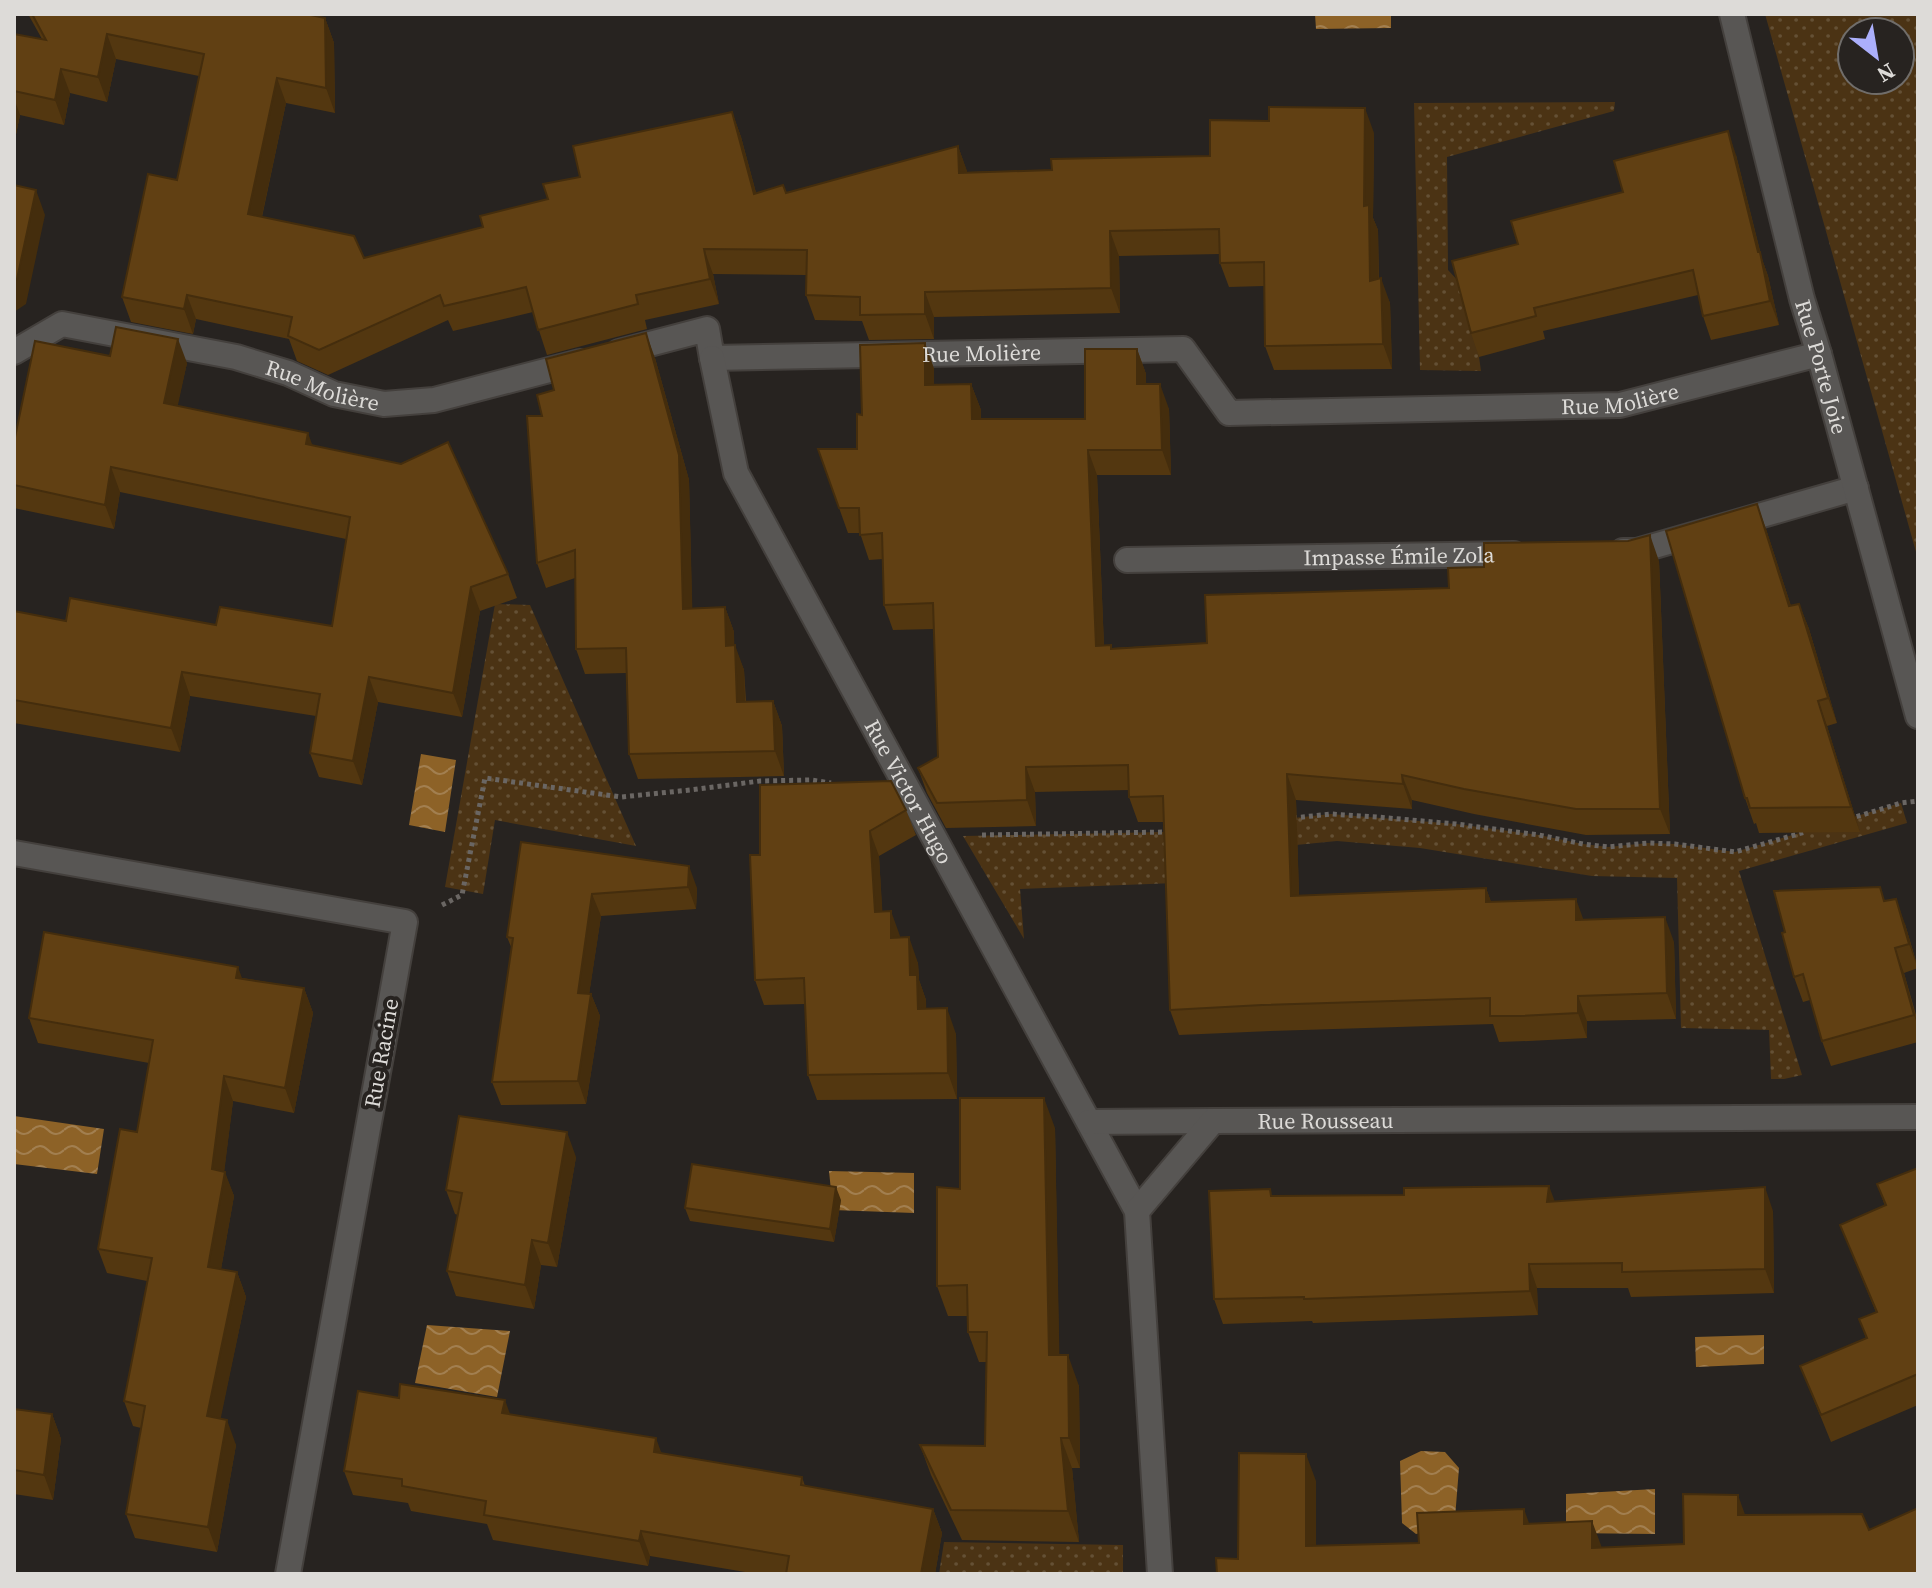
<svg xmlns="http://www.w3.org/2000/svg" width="1932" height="1588" font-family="'Source Serif 4',serif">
  <defs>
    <pattern id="green-dots" width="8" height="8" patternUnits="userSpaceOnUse" patternTransform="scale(2)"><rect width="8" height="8" fill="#4b3314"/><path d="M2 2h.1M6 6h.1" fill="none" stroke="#645035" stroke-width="1.8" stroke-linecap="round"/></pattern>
    <pattern id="water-waves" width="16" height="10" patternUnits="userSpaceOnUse" patternTransform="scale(2)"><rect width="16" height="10" fill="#8d6227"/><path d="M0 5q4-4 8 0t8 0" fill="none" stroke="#a27f50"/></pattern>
  </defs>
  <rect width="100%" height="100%" fill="#272320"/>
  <!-- green -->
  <path fill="url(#green-dots)" fill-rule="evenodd" d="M1765,14H1918V559ZM1852,32H1900V80H1852Z
    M1615,102L1614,111L1447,157L1448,270L1461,284L1479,357L1481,371L1420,370L1414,103Z
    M495,604L530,605L636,846L495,820L483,894L445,887Z
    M1901,803L1907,823L1739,871L1802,1075L1784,1079H1771L1769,1030L1681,1028L1677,878L1592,876L1420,848L1337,841L1254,849L1175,883L1020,889L1024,939L963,836L1164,832L1331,814L1456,824L1539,835L1583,844L1608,847L1648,843L1675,844L1735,852Z
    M944,1542L1123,1545V1574H939Z"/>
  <!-- water -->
  <path fill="url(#water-waves)" d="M1315,14H1391V28L1316,29Z
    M421,754L456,760L445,832L409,825Z
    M14,1116L104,1129L97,1174L14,1164Z
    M829,1171L914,1173V1213L833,1210Z
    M427,1325L510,1331L497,1397L415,1383Z
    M1764,1335V1364L1696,1367L1695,1337Z
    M1421,1451L1445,1452L1459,1468L1455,1518L1434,1530L1416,1534L1402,1523L1400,1461Z
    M1655,1489V1534L1566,1533V1494Z"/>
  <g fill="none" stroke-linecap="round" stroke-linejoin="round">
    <defs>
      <g id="lane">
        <path d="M1623,551H1637L1856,488"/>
        <path id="s1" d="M1127,560L1514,554"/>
      </g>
      <g id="street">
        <path id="s2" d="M1732,14L1802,299L1819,354L1918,716"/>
        <path id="s3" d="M14,352L62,324L236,357L288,373L334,394L384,404L434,400L580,362"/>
        <path id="s4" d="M619,352L707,329L712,358L1183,349L1229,413L1620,405L1819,354"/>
        <path id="s5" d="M712,358L736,473L1137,1211"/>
        <path d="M14,853L405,922L288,1574"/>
        <path d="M1089,1122L1213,1121"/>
        <path id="s6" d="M1160,1574L1137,1211L1213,1121L1918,1117"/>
      </g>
    </defs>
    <!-- lane casing -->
    <use href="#lane" stroke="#44403d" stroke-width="28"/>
    <!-- street casing -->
    <use href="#street" stroke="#44403d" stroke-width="28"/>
    <!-- path -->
    <path stroke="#6a6663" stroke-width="5" stroke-dasharray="4 4" stroke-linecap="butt" d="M1293,818L1331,814L1377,817L1456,824L1539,835L1583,844L1608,847L1648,843L1675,844L1735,852L1805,832
      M1849,819L1901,803L1918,801
      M982,835L1168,832
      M442,905L462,895L485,778L621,797L690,790L760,781L811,780L831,783"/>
    <!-- lane -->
    <use href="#lane" stroke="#585654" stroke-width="24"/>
    <!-- street -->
    <use href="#street" stroke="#585654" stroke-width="24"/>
  </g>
  <!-- wall -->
  <path fill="#533710" d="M28,14H306L325,18L334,43L335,113L286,103L262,217L364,258L483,227L548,199L580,177L732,112L741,137L756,193H786L958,146L967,172L1052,170L1210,156L1374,133L1373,218L1378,230L1379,279L1390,303L1392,369L1274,370L1265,346L1264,286L1229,287L1220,263V254L1119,256L1120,313L934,317V339L869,340L862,321L815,320L806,295V275L713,274L719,304L645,320L647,329L547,355L533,312L453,331L448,320L328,375L297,361L289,339L196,319L193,334L131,322L122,297L177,180L199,76L116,59L107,102L70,93L64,125L20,115L14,144V34L42,39Z
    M1518,14H1584V16Z
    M1736,155L1762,259L1768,276L1779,325L1711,340L1703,316L1698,295L1543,331L1545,339L1479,357L1471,333L1518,244L1623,192Z
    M925,343L934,369V385L971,384L981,410V419H1085L1137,349L1146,374V384L1169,409L1171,475H1097L1104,646L1112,648L1207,643L1449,588L1659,561L1670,834L1586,835L1474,814L1412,800V809L1296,800L1299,896L1486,888L1491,902L1583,919L1674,942L1676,1019L1587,1021V1038L1529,1041L1499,1042L1493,1024L1271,1031L1179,1035L1170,1010L1164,822H1138L1129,797V790L1035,792L1036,826L946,828L927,793L918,768L938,757L934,629L893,630L884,605L883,559L869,560L860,533H848L818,449H857L862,415Z
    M110,356L187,363L177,406L313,445L508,574L517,598L480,611L462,717L378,702L362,785L319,777L310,753L316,716L190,696L180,752L14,723V612L66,621L216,625L332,626L346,539L120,492L114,529L14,508V442Z
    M655,358L689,480L692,608L725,607L734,632V645L744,670L746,701H773L782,726L784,776L638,779L629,754L626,673L585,674L576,649L575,578L546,588L537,563L542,416L554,390Z
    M1766,529L1791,606L1799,604L1809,629L1837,723L1827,726L1860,832L1759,833L1756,823L1754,824L1745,798Z
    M906,810L916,835L879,856L882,911L918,963L919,980L926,1000V1009L956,1034L957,1099L817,1100L808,1075L805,1004L764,1005L755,980L760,855Z
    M521,842L697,888L696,909L601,916L589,994H591L600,1016L586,1104L501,1105L492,1082L512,949L507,937Z
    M1886,901L1905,924L1918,968L1904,973L1918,1022V1042L1831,1066L1822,1041L1810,1000L1803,1002L1794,977Z
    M242,978L304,988L313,1013L294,1113L233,1101L224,1171L234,1196L221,1269L237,1272L246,1297L220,1419L236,1445L217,1552L135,1538L126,1514L141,1428L133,1426L124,1401L147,1281L107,1273L98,1249L137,1132L149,1063L38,1043L29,1018Z
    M1055,1128L1059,1355L1079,1386L1080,1468H1072L1079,1542L962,1540L931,1475L920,1445L985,1446L986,1362H979L968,1332V1316H948L937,1286L960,1189Z
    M576,1157L557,1267L541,1265L534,1309L456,1296L447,1271L458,1215L455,1214L446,1190Z
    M1918,1168V1405L1831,1442L1800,1366L1866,1338L1859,1319L1876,1312L1840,1225L1885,1206L1877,1184Z
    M1272,1196L1555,1201L1773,1211L1774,1293L1631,1297L1628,1288H1537L1538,1315L1313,1323L1312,1321L1223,1324L1214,1299Z
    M841,1200L834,1242L690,1221L685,1208Z
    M14,1409L52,1414L61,1439L53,1500L14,1494V1496Z
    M510,1414L662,1453L802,1477L805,1486L933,1509L942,1533L935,1574H757L650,1556L648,1566L493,1540L487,1524L411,1511L408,1503L353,1495L344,1471Z"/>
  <!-- shaded-wall -->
  <path fill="#442d0d" d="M325,18L334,43L335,113L326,88Z
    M107,34L116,59L107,102L98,77Z
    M61,69L70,93L64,125L55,100Z
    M277,78L286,103L257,239L248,214Z
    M14,98L20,115L14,144Z
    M1365,108L1374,133L1373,218L1378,230L1379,306L1370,281L1364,206Z
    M732,112L741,137L763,218L754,194Z
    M1728,131L1736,155L1762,259L1768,276L1779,325L1770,301Z
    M958,146L967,171L968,197L959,173Z
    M36,190L45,215L26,304L14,312V281Z
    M1110,231L1119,256L1120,313L1111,288Z
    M704,249L713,274L719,304L710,279Z
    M1381,278L1390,303L1392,369L1383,344Z
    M925,292L934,317V339L925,314Z
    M187,295L196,319L193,334L184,309Z
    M646,333L655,358L689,480L693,634L683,609Z
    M178,339L187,363L173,428L164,403Z
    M925,343L934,369V410L925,385Z
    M1137,349L1146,374V410L1137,384Z
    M971,384L981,410V444L972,419Z
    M1160,384L1169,409L1171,475L1162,450Z
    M308,433L317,458L306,444Z
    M1088,450L1097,475L1105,671L1096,646Z
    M111,467L120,492L114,529L105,505Z
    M1757,504L1766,529L1799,631L1789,606Z
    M1650,535L1659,561L1670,834L1660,809Z
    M471,587L480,611L462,717L453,693Z
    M1799,604L1809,629L1837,723L1828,698Z
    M725,607L734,632L735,671L726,646Z
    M735,645L744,670L746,726L737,702Z
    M182,672L190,696L180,752L171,728Z
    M369,677L378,702L362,785L353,761Z
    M773,701L782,726L784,776L775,751Z
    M1818,701L1827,726L1860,832L1851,807Z
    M1026,767L1035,792L1036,826L1027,800Z
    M1287,774L1296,800L1300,922L1291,896Z
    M1402,775L1412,800V809L1403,784Z
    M870,831L879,856L884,937L875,912Z
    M689,866L697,888L696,909L688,887Z
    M1486,888L1495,913L1486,902Z
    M592,894L601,916L586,1015L578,993Z
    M1576,899L1585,924L1576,920Z
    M1896,899L1905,924L1918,969L1909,944Z
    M891,911L900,936V963L891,938Z
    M1665,917L1674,942L1676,1019L1667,993Z
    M909,937L918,963L919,980L926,1000L927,1034L918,1009L910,975Z
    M1895,948L1904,973L1918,1026L1914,1015Z
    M238,967L247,992L236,978Z
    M304,988L313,1013L294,1113L285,1088Z
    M591,994L600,1016L586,1104L578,1081Z
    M1578,996L1587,1021V1038L1578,1013Z
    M947,1008L956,1034L957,1099L948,1073Z
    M224,1076L233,1101L223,1182L225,1172L234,1196L217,1292L208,1267L212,1169Z
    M1044,1098L1055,1128L1060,1385L1049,1355Z
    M567,1132L576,1157L557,1267L548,1243Z
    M1549,1186L1558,1210L1547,1202Z
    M836,1187L841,1200L834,1242L830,1229Z
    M1765,1187L1773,1211L1774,1293L1765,1269Z
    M532,1240L541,1265L534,1309L525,1285Z
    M1529,1264L1537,1288L1538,1315L1530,1291Z
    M237,1272L246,1297L216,1441L207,1416Z
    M1068,1355L1079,1386L1080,1468L1069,1438Z
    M505,1400L514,1425L502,1413Z
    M52,1414L61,1439L53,1500L44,1475Z
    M227,1420L236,1445L217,1552L208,1527Z
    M656,1438L665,1463L654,1452Z
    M1061,1438L1072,1468L1079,1542L1068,1511Z
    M1306,1454L1316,1481V1574L1306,1546Z
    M1738,1495L1748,1523L1738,1515Z
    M933,1509L942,1533L935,1574H921Z
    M1524,1509L1534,1537L1524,1524Z
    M1592,1521L1602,1548H1592Z
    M641,1531L650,1556L648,1566L639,1541Z"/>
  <!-- building -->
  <path fill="#614013" stroke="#442d0d" stroke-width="2" d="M32,14H306L325,18L326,88L277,78L248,214L354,236L364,258L483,227L480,216L548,199L543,184L580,177L573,146L732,112L754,194L783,185L786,193L958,146L959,173L1052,170L1051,159L1210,156V120L1269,121V107L1365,108L1364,206L1369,205L1370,281L1381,278L1383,344L1265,346L1264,262L1220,263L1219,229L1110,231L1111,288L925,292V314L860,315V297L806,295L807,250L704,249L710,279L636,295L638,304L538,330L526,287L444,306L440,295L319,350L288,336L292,317L187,295L184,309L122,297L148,174L177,180L204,54L107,34L98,77L61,69L55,100L14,91V34L46,40Z
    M1728,131L1758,252H1760L1770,301L1703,316L1693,270L1534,308L1536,316L1471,333L1452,261L1518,244L1511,221L1623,192L1614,161Z
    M14,185L36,190L17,279L14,281Z
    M116,327L178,339L164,403L308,433L306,444L401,464L448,442L508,574L471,587L453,693L369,677L353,761L310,753L320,694L182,672L171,728L14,700V611L66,621L70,598L216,625L220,607L332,626L350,517L111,467L105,505L14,485V442L35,341L110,356Z
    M646,333L679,455L683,609L725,607L726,646L735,645L737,702L773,701L775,751L629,754L626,648L576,649L575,550L537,563L527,416H542L537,395L554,390L546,359Z
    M925,343V385L971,384L972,419H1085V349H1137V384H1160L1162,450H1088L1096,646L1111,645V649L1207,643L1205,595L1449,588L1448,568L1484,567V543L1628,541L1650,535L1660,809H1576L1464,789L1402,775L1403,784L1287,774L1291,896L1486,888V902L1576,899V920L1665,917L1667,993L1578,996V1013L1519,1016H1490V998L1262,1005L1170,1010L1163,796L1129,797L1128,765L1026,767L1027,800L937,803L918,768L938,757L933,603L884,605L882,533L860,535L859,508H839L818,449H857V414L862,415L860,345Z
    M1757,504L1789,606L1799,604L1828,698L1818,701L1851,807L1750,808L1747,798H1745L1666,531Z
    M891,781L906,810L870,831L875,912L891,911V938L909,937L910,975H917L918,1009L947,1008L948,1073L808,1075L804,978L755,980L750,855H760V785Z
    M521,842L689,866L688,887L592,894L578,993L591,994L578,1081L492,1082L513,938L507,937Z
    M1880,887L1884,901L1896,899L1909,944L1895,948L1914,1015L1822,1041L1803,974L1794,977L1782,933L1785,932L1774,891Z
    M44,932L238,967L236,978L304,988L285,1088L224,1076L212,1169L225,1172L208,1267L237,1272L207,1416L227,1420L208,1527L126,1514L145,1406L124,1401L152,1258L98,1249L120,1129L137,1132L153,1040L29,1018Z
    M960,1098H1044L1049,1355H1068L1069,1438H1061L1068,1511L951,1510L920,1445L985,1446L987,1332H968L967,1285L937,1286V1187L960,1189Z
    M459,1116L567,1132L548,1243L532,1240L525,1285L447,1271L462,1193L446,1190Z
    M692,1164L836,1187L830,1229L685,1208Z
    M1918,1168V1374L1821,1415L1800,1366L1867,1338L1859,1319L1877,1312L1840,1225L1886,1205L1877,1184Z
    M1549,1186L1547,1202L1765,1187V1269L1622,1272V1263L1529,1264L1530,1291L1304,1299V1297L1214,1299L1209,1191L1270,1189L1271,1196L1404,1195V1188Z
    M400,1384L505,1400L502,1413L656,1438L654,1452L802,1477L801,1485L933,1509L921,1574H786L789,1556L641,1531L639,1541L484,1515L486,1501L402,1486V1479L344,1471L358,1391L399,1398Z
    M14,1409L52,1414L44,1475L14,1470Z
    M1239,1453L1306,1454V1546L1419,1543L1417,1513L1524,1509V1524L1592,1521V1548L1684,1544L1683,1494L1738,1495V1515L1862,1514L1869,1530L1918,1508V1574H1217L1216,1558L1238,1559Z"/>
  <g text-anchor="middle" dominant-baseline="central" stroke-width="8" stroke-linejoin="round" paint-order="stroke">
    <!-- street labels -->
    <g font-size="22" fill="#dddbd8" stroke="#272320">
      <text stroke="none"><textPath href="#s4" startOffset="390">Rue Molière</textPath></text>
      <text stroke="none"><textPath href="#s2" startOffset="364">Rue Porte Joie</textPath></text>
      <text stroke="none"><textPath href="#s3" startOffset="324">Rue Molière</textPath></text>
      <text stroke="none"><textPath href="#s4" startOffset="1062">Rue Molière</textPath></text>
      <text stroke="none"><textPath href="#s1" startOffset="272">Impasse Émile Zola</textPath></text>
      <text stroke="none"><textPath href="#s5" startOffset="480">Rue Victor Hugo</textPath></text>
      <text transform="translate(381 1053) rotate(-80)">Rue Racine</text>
      <text stroke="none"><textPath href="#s6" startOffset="594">Rue Rousseau</textPath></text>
    </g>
  </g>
  <!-- border -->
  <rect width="1932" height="1588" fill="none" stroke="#dddbd8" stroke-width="32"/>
  <!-- north arrow -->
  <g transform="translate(1876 56) rotate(149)"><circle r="38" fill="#272320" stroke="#706d6a" stroke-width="2"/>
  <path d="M0-6L14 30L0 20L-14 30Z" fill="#abaffb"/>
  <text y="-12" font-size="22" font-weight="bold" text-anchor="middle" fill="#dddbd8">N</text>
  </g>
</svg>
